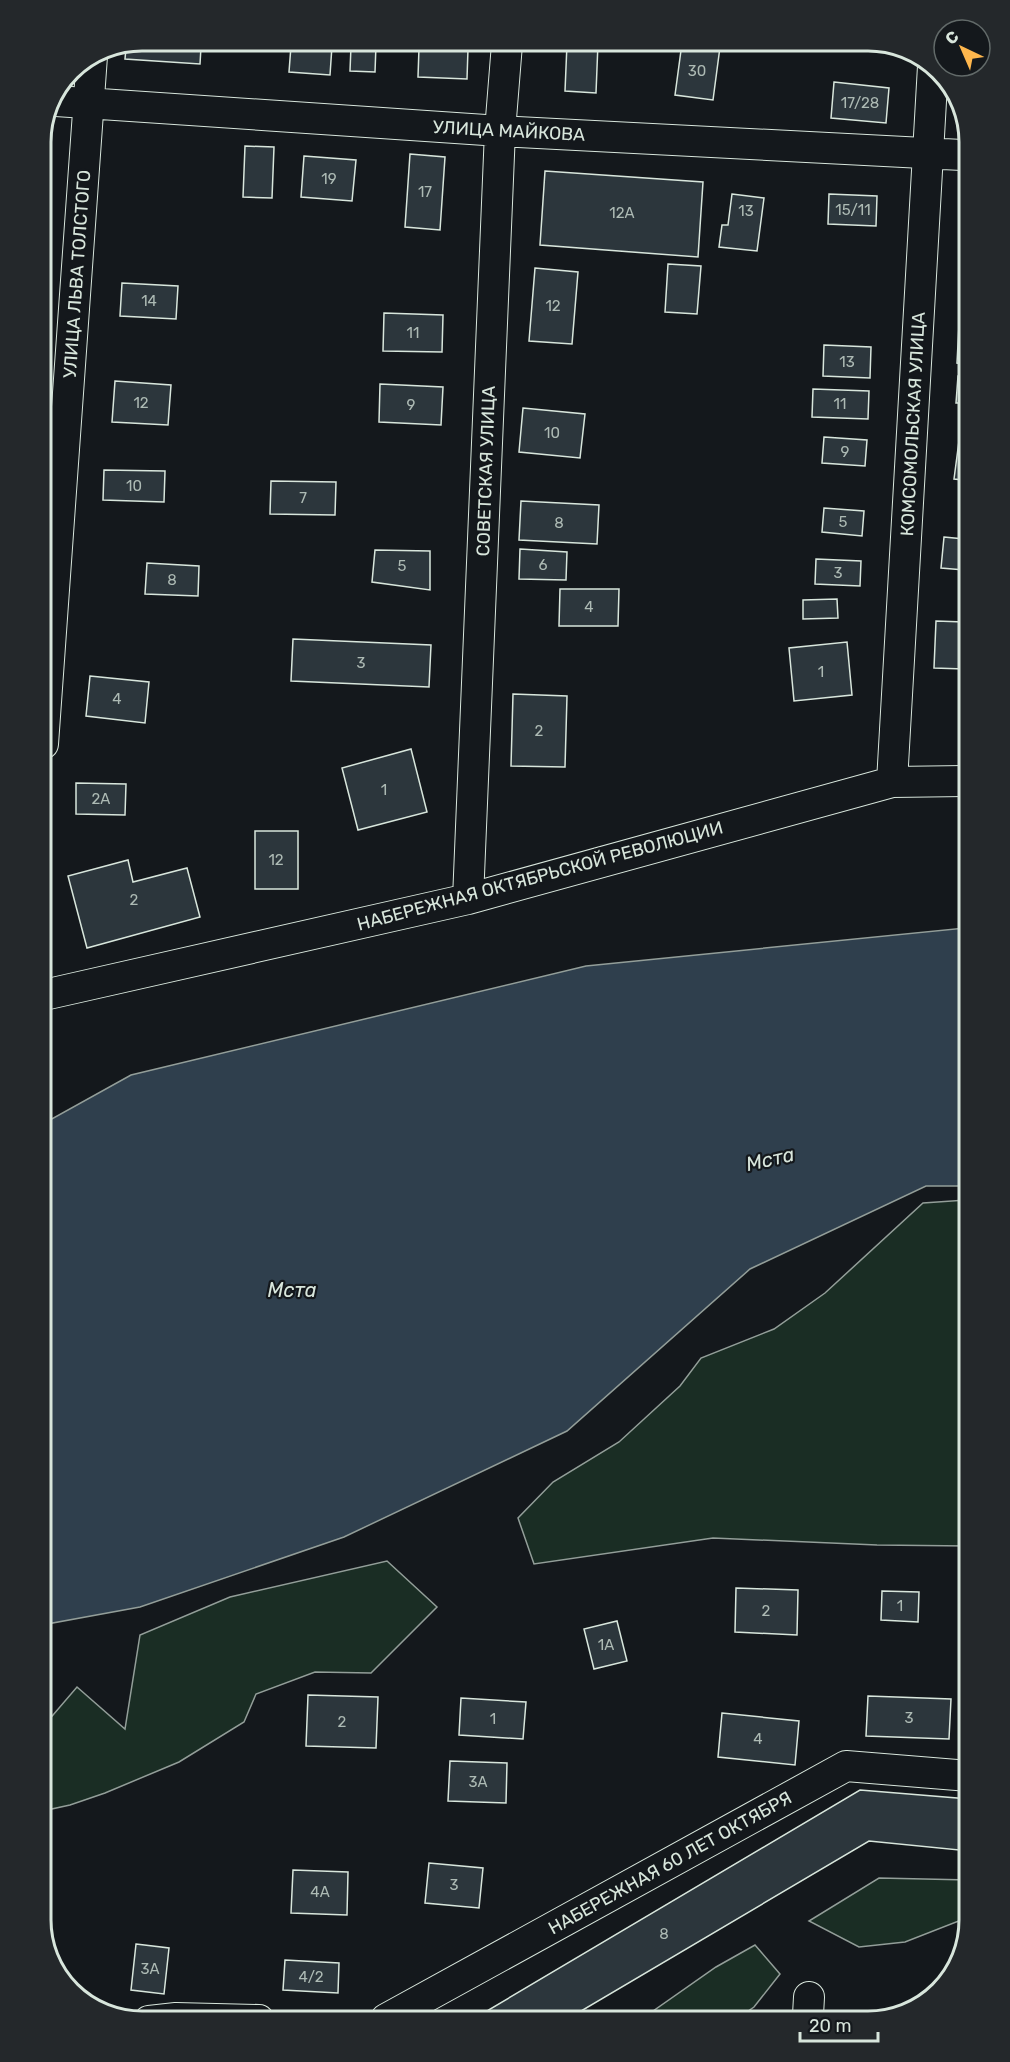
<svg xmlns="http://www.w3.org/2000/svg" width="1010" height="2062" font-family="Rubik,sans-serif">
  <rect width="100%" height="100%" fill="#14181c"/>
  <!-- green -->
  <path fill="#1a2d24" stroke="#939e99" stroke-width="1.5" d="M966,1200L968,1546L877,1545L713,1538L534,1564L518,1518L553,1482L619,1442L680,1386L701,1358L774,1329L825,1293L923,1203Z
    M387,1561L437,1607L371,1673L315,1672L256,1694L244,1722L179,1762L105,1793L70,1805L47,1810V1722L77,1687L125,1729L140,1635L230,1597Z
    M879,1878L969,1880V1917L905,1942L859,1947L809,1921Z
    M755,1945L780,1974L754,2007L741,2016H646L716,1967Z"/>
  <!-- water -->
  <path fill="#2f3f4d" stroke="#939e99" stroke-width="1.5" d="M965,928L966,1186H926L750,1269L567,1431L344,1537L140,1607L47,1624L45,1120H50L131,1075L586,966Z"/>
  <!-- building -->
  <path fill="#2c363c" stroke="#d8e6dc" stroke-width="1.5" d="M598,43L596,93L565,91L567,44Z
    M682,43L720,47L713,100L675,95Z
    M376,45L375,72L350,71L351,46Z
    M291,46H332L330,75L289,72Z
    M201,47L200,64L125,59L126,48Z
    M419,48L468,49L467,79L418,77Z
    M834,82L889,88L886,123L831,118Z
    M41,137H43L41,167Z
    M245,146L274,147L272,198L243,197Z
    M410,154L445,157L440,230L405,227Z
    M304,156L356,160L352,201L301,197Z
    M545,171L703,182L698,257L540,245Z
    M732,194L764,198L757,251L719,247L722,225H728Z
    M829,194L877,196L876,226L828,224Z
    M668,264L701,266L697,314L665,312Z
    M535,268L578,272L572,344L529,341Z
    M960,277H963V305H959Z
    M122,283L178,286L176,319L120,316Z
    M384,313L443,315L442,352L383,351Z
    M959,325H963V364L957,363Z
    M824,345L871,347L870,378L823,376Z
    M958,376H963V403H956Z
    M115,381L171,385L168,425L112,422Z
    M380,384L443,387L441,425L379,422Z
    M813,389L869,391L868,419L812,417Z
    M523,408L585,414L580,458L519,452Z
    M824,437L867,440L865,466L822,463Z
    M959,441H963V480L954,479Z
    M104,470L165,471L164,502L103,500Z
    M271,481L336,482L335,515L270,514Z
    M521,501L599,505L597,544L519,540Z
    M824,508L864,511L862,536L822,532Z
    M944,537L964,539V570L941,568Z
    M520,549L567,552L566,580L519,579Z
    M375,550L430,551V590L372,582Z
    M816,559L861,561L860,586L815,584Z
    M147,563L199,566L198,596L145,594Z
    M560,589H619L618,626H559Z
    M837,599L838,618L803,619V600Z
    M936,621L964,622V669L934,668Z
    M293,639L431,645L429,687L291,681Z
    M847,642L852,695L794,701L789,648Z
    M90,676L149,682L145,723L86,716Z
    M513,694L567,696L565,767L511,766Z
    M411,749L427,812L358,830L342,768Z
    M76,783L126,784L125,815L76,814Z
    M255,831H298V889H255Z
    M128,860L133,882L187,868L200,917L87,948L68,876Z
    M736,1588L798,1590L797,1635L735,1632Z
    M882,1591L919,1592L918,1622L881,1620Z
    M617,1621L627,1661L594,1669L584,1629Z
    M308,1695L378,1697L376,1748L306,1746Z
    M868,1696L951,1699L949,1739L866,1736Z
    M461,1698L526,1702L523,1739L459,1735Z
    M722,1713L799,1721L795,1765L718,1757Z
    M450,1761L507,1763L506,1803L448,1801Z
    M860,1790L969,1799V1851L869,1841L571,2017L475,2018Z
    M429,1863L483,1868L479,1908L425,1903Z
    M293,1870L348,1872L347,1915L291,1913Z
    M136,1944L169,1948L164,1994L131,1990Z
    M285,1960L339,1963L338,1993L283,1990Z"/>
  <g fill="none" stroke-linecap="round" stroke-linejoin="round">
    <defs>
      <path id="minor" d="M56,101L500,131L962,155
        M43,744L92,56
        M892,782L933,66
        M468,899L500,131L507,44
        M44,995L468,899L892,782L965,781
        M808,2015L809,1997
        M386,2019L846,1766L969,1776
        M149,2021L176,2018L259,2020"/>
    </defs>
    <!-- minor casing -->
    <use href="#minor" stroke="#d8e6dc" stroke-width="32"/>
    <!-- minor -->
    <use href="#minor" stroke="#14181c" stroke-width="30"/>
  </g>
  <g text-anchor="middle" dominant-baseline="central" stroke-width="4.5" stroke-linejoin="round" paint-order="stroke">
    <!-- number labels -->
    <g font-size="15" fill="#adbab4">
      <text x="697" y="71">30</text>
      <text x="860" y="103">17/28</text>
      <text x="329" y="179">19</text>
      <text x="425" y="192">17</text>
      <text x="853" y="210">15/11</text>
      <text x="746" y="211">13</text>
      <text x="622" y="213">12А</text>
      <text x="149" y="301">14</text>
      <text x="553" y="306">12</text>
      <text x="413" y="333">11</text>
      <text x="847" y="362">13</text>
      <text x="141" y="403">12</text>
      <text x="840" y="404">11</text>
      <text x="411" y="405">9</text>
      <text x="552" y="433">10</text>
      <text x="845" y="452">9</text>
      <text x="134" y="486">10</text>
      <text x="303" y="498">7</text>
      <text x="843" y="522">5</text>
      <text x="559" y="523">8</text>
      <text x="543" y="565">6</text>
      <text x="402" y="566">5</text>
      <text x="838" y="573">3</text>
      <text x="172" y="580">8</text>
      <text x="589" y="607">4</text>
      <text x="361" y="663">3</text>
      <text x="821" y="672">1</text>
      <text x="117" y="699">4</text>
      <text x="539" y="731">2</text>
      <text x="384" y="790">1</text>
      <text x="101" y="799">2А</text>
      <text x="276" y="860">12</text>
      <text x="134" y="900">2</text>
      <text x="900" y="1606">1</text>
      <text x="766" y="1611">2</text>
      <text x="606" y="1645">1А</text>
      <text x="909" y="1718">3</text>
      <text x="493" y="1719">1</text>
      <text x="342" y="1722">2</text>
      <text x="758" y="1739">4</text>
      <text x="478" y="1782">3А</text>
      <text x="454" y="1885">3</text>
      <text x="320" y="1892">4А</text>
      <text x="664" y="1934">8</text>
      <text x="150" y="1969">3А</text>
      <text x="311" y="1977">4/2</text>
    </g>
    <!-- street labels -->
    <g font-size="18" fill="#d8e6dc" stroke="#14181c">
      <text transform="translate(509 131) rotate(3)">УЛИЦА МАЙКОВА</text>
      <text transform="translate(77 274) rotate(-86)">УЛИЦА ЛЬВА ТОЛСТОГО</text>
      <text transform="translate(913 424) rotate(-87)">КОМСОМОЛЬСКАЯ УЛИЦА</text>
      <text transform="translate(486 471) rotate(-88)">СОВЕТСКАЯ УЛИЦА</text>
      <text transform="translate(540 876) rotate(-15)">НАБЕРЕЖНАЯ ОКТЯБРЬСКОЙ РЕВОЛЮЦИИ</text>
      <text transform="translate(670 1863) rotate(-29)">НАБЕРЕЖНАЯ 60 ЛЕТ ОКТЯБРЯ</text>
    </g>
    <!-- water labels -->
    <g font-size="20" font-style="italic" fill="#d8e6dc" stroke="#14181c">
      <text transform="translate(770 1159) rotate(-13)">Мста</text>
      <text x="292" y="1290">Мста</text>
    </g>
  </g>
  <!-- crop -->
  <path d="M0 0H1010V2062H0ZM142 51H868A91 91 0 0 1 959 142V1920A91 91 0 0 1 868 2011H142A91 91 0 0 1 51 1920V142A91 91 0 0 1 142 51Z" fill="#24282b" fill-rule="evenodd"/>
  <path fill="none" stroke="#d8e6dc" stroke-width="3" d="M142 51H868A91 91 0 0 1 959 142V1920A91 91 0 0 1 868 2011H142A91 91 0 0 1 51 1920V142A91 91 0 0 1 142 51Z"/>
  <!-- north arrow -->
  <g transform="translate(962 48) rotate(316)"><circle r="28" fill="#14181c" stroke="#626a69" stroke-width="1.5"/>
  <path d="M0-4.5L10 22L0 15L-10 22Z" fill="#ffb74d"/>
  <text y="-9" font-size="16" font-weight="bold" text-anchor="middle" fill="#d8e6dc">С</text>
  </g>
  <!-- scale -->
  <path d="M800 2032v9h78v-9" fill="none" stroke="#d8e6dc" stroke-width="3"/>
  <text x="809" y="2032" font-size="18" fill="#d8e6dc" stroke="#14181c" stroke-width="4.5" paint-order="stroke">20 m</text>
</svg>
